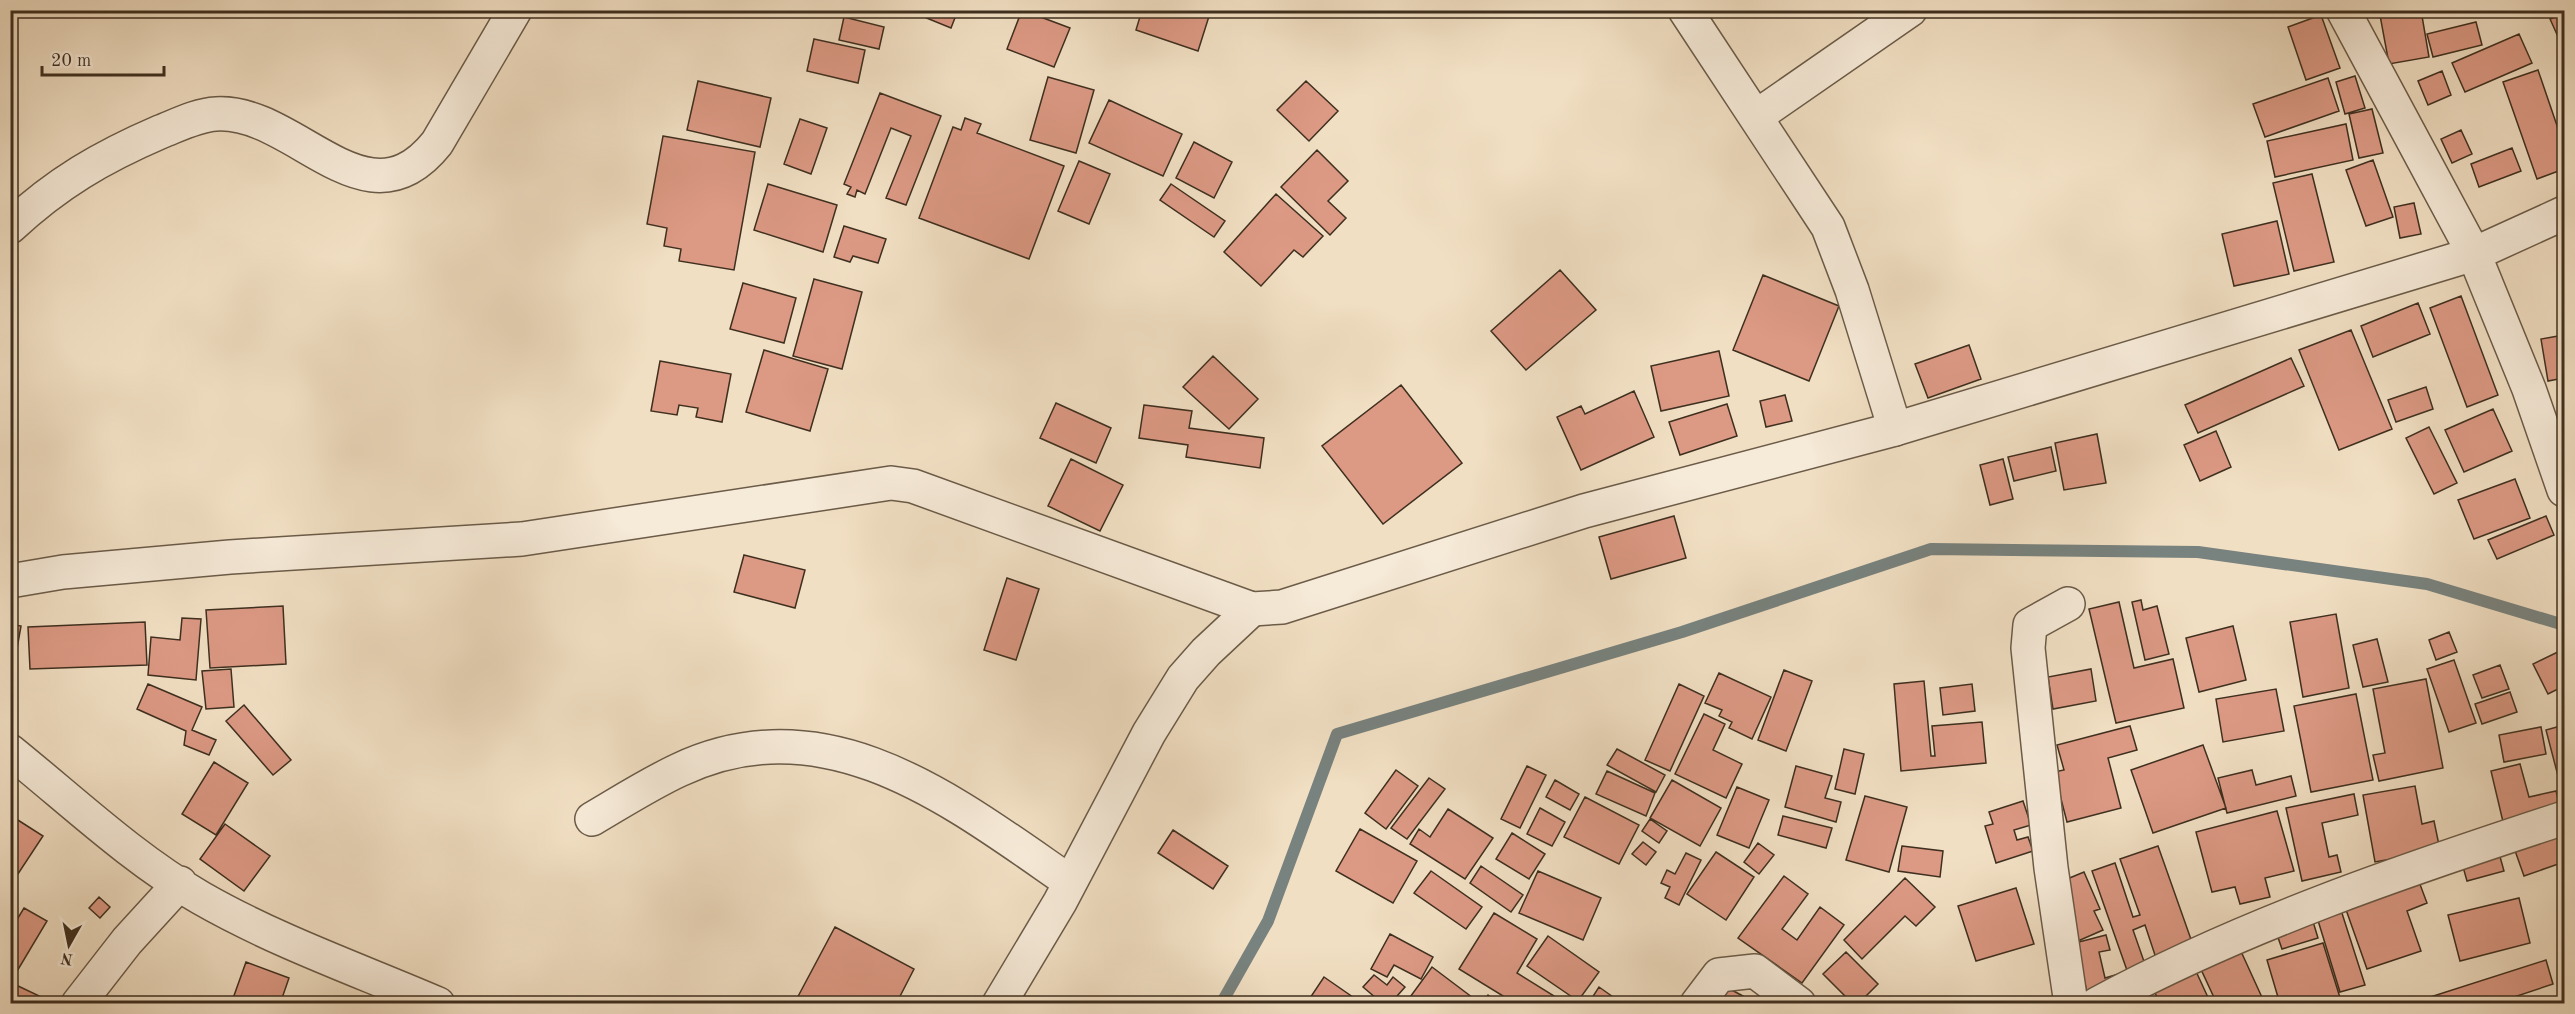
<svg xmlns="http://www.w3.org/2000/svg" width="2575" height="1014" font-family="'Old Standard TT',serif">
  <rect width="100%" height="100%" fill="#f1dfc3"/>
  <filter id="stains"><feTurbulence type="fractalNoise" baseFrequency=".00333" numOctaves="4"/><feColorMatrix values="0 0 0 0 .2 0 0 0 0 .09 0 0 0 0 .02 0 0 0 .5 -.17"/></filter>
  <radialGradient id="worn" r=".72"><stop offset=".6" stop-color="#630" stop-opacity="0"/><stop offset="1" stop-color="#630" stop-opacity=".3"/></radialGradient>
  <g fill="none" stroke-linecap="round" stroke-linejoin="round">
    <!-- stream -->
    <path stroke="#78827e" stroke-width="12" d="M1221,1004L1268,921L1337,734L1682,632L1931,549L2198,552L2427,584L2564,625"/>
  </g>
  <!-- building -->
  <path fill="#dc9984" stroke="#3e2f1f" stroke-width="1.5" d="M907,10H958L951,28Z
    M1022,10L1070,28L1054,67L1007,49Z
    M1142,10H1211L1198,51L1136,30Z
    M2379,10H2421L2429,57L2389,64Z
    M2564,13V50L2550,19Z
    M2321,15L2340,68L2306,80L2288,27Z
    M844,17L884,27L879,49L839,40Z
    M2476,22L2482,45L2433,57L2427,34Z
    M2519,34L2532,63L2465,92L2452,63Z
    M814,39L865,50L858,83L807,71Z
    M2538,70L2564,146V169L2537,179L2503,82Z
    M2442,71L2451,95L2428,105L2418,81Z
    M2355,76L2365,108L2345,114L2336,82Z
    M1048,77L1094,90L1076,153L1030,140Z
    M2328,78L2339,111L2265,137L2253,104Z
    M698,81L771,98L760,147L687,130Z
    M1306,81L1338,111L1309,141L1277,110Z
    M880,93L941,116L906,205L886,198L911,136L891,128L865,194L857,190L855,197L847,194L851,187L844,184Z
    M1109,100L1182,134L1163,176L1089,143Z
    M2372,109L2383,153L2359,158L2349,114Z
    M965,118L981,124L977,133L1064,166L1029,259L919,218L953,127L961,130Z
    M800,119L827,128L811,174L784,164Z
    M2346,124L2353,160L2275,177L2267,141Z
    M2461,130L2472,154L2452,163L2441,139Z
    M663,136L755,152L734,270L679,261L681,249L664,246L667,228L647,224Z
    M1194,142L1232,162L1214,198L1176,178Z
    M2512,148L2521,171L2479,187L2471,164Z
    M1317,150L1348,181L1328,201L1346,218L1330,235L1281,187Z
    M2373,160L2393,217L2366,226L2346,170Z
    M1079,161L1110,174L1089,224L1058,211Z
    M2312,174L2334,262L2294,271L2273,183Z
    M768,184L837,205L823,252L754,230Z
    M1171,184L1225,221L1214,237L1160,200Z
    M1276,194L1323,236L1303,257L1294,250L1261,286L1224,252Z
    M2414,203L2421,234L2400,238L2394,207Z
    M2277,221L2289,274L2234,286L2222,234Z
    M844,226L886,239L878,263L853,256L850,262L834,257Z
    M1560,270L1596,310L1526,370L1491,331Z
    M1763,275L1839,306L1809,381L1733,350Z
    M814,279L862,292L842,369L793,356Z
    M743,283L796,298L784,343L730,329Z
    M2461,296L2498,395L2467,407L2430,308Z
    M2418,303L2430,334L2373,357L2361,326Z
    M2351,330L2392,429L2339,450L2299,350Z
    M2564,335V378L2548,381L2541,339Z
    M1969,345L1981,379L1928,398L1915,364Z
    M764,350L828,369L810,431L746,412Z
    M1719,351L1729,396L1661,411L1651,366Z
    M1213,356L1258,399L1229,429L1183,387Z
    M2291,358L2304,386L2198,433L2185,405Z
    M660,361L731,374L722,422L696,417L698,408L679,405L677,415L651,411Z
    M1401,385L1462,463L1383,524L1322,446Z
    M2426,387L2433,409L2396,422L2388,400Z
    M1634,391L1654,437L1581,470L1557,417L1581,406L1585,414Z
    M1785,395L1792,421L1766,427L1760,401Z
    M1056,403L1111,428L1096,463L1040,438Z
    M1727,404L1737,436L1680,455L1669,422Z
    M1144,405L1192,411L1189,428L1264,438L1260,468L1186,457L1188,445L1139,438Z
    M2493,409L2512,451L2464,472L2445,430Z
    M2429,427L2457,483L2434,494L2406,438Z
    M2216,431L2231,467L2200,481L2184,445Z
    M2097,434L2106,483L2064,490L2055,443Z
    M2051,447L2056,471L2014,481L2008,457Z
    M1071,459L1123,485L1100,531L1048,506Z
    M2003,459L2013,499L1990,505L1980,465Z
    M2515,479L2530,518L2474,539L2458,500Z
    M1674,516L1686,558L1611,579L1599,537Z
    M2546,516L2554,535L2497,559L2488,540Z
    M744,555L805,570L795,608L734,592Z
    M1007,578L1039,589L1016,660L984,650Z
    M2141,600L2143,610L2157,606L2169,654L2145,660L2132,602Z
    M2119,602L2134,668L2173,659L2184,708L2116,723L2089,609Z
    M283,606L286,664L210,668L206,610Z
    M2336,614L2349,688L2303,697L2290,622Z
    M182,618L201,619L196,680L148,675L151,637L180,640Z
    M145,622L147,665L30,669L28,627Z
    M10,624L21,626L12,677L10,676Z
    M2233,626L2246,680L2199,692L2186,638Z
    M2449,632L2457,652L2436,660L2429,640Z
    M2377,639L2388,682L2363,687L2353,645Z
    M2564,649V686L2548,694L2533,664Z
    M2454,660L2476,723L2449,732L2427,669Z
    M2500,665L2509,689L2482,698L2473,675Z
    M231,669L234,707L206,709L202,671Z
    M2091,669L2096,701L2053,709L2048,677Z
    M1784,670L1812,681L1786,751L1758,740Z
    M1719,673L1771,697L1752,739L1729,728L1732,722L1719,716L1722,710L1705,703Z
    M2426,679L2443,768L2379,781L2373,755L2385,753L2373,689Z
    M1924,681L1931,756H1935L1932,726L1982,722L1986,763L1901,771L1894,684Z
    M148,684L202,707L192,730L216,740L209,755L184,745L186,731L137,709Z
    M1679,684L1704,696L1670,771L1645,760Z
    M1972,684L1975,711L1943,715L1940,688Z
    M2276,689L2284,731L2223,742L2216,699Z
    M2510,692L2517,712L2482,724L2475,704Z
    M2356,694L2373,780L2311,792L2294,706Z
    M244,705L291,760L273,775L226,721Z
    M1704,714L1725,724L1713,750L1742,764L1726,798L1675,774Z
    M2564,725V799L2546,730Z
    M2130,726L2137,750L2108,758L2121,808L2067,822L2054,772L2064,770L2057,745Z
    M2541,727L2546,754L2504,762L2499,735Z
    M2203,745L2226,808L2153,833L2131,770Z
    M1617,749L1665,775L1656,792L1607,765Z
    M1844,749L1864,754L1855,794L1835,789Z
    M214,762L248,783L216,835L182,814Z
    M2520,764L2529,797L2556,791L2562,813L2504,826L2491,771Z
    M1527,766L1546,775L1520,828L1501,819Z
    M1796,766L1832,776L1825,798L1841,802L1836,822L1785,807Z
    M1396,770L1418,786L1386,829L1365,813Z
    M2252,770L2256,785L2291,776L2296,796L2227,813L2218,778Z
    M1607,771L1655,793L1646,816L1596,794Z
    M1429,778L1445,789L1407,839L1391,828Z
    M1555,780L1579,794L1570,810L1546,797Z
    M1672,780L1721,808L1700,846L1650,818Z
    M2415,786L2422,824L2434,821L2440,850L2375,862L2363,795Z
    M1737,787L1769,800L1749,848L1717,835Z
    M2354,794L2358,815L2322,823L2329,857L2337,855L2341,872L2302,881L2286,808Z
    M1865,796L1907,807L1889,872L1846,860Z
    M1585,797L1639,825L1619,864L1564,837Z
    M2023,801L2031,825L2014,830L2017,840L2028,837L2033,851L1996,863L1985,826L1993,824L1989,812Z
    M1540,808L1565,822L1552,846L1527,834Z
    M1448,809L1493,838L1465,879L1410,844L1419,829L1430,837Z
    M2277,811L2294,871L2265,878L2270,897L2240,904L2235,887L2212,892L2196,832Z
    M10,815L43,836L10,886Z
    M1783,816L1832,828L1826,848L1778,835Z
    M1650,819L1667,831L1659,843L1642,831Z
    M225,824L270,856L244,891L200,859Z
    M2564,827V862L2524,876L2513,845Z
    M1360,829L1417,861L1393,903L1336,871Z
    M1173,830L1228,866L1213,889L1158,853Z
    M1512,833L1545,854L1529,879L1496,859Z
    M1643,842L1656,852L1646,865L1632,854Z
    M1758,843L1774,855L1759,874L1744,862Z
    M1902,846L1943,851L1940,877L1898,871Z
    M2158,846L2193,945L2156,958L2145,925L2133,930L2147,970L2129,976L2092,871L2115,863L2133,917L2140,915L2120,859Z
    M2497,846L2504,871L2467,881L2460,856Z
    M1716,852L1754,877L1726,920L1687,894Z
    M1686,853L1701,860L1679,905L1665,898L1670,887L1661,883L1667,870L1675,874Z
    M1481,866L1523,895L1511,912L1470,883Z
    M1431,871L1482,907L1466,929L1414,893Z
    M1538,871L1601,898L1583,940L1519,913Z
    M2084,872L2100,909L2094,911L2103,930L2078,941L2055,884Z
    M1784,876L1808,894L1782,929L1797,940L1820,907L1844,925L1802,983L1738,938Z
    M1905,878L1935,907L1916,926L1905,916L1862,959L1844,940Z
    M2418,879L2427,903L2407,911L2421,951L2367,969L2344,904Z
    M2016,888L2034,944L1976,961L1958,906Z
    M99,897L110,907L100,918L89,908Z
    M2519,898L2530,943L2460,961L2448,915Z
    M2340,907L2365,985L2340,992L2316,914Z
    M24,908L47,921L10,983V931Z
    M1494,913L1537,939L1517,973L1567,1004H1516L1459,969Z
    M2311,915L2318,938L2282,949L2274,926Z
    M835,927L914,969L896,1004H794Z
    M1390,934L1433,957L1421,979L1394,965L1387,977L1371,969Z
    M2106,935L2110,950L2099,952L2105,978L2122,973L2088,996L2075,943Z
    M1548,936L1599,972L1578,1001L1527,966Z
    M2323,943L2342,1004H2280L2267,960Z
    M2239,947L2265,1004H2217L2199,965Z
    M1846,952L1878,984L1858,1004H1853L1823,974Z
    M2546,960L2553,984L2493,1004H2425L2424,999Z
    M246,962L289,978L280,1004H231Z
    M1432,967L1481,1004H1405Z
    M2194,967L2211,1004H2160L2152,986Z
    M1374,975L1387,985L1393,977L1405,987L1390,1004H1383L1363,987Z
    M1324,977L1360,1002L1359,1004H1306Z
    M16,985L52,1002L51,1004H10Z
    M1599,987L1623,1004H1588Z
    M1726,987L1758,1004H1717Z
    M1488,995L1499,1004H1482Z"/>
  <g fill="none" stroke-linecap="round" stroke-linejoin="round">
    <defs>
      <path id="minor" d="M1685,10L1828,227L1852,290L1895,429
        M2343,10L2474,254L2529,389L2564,490
        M1757,116L1910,10
        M10,227C57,183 102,157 160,132C178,125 197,115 216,114C296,109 366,232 437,143L515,10
        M2068,604L2030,625L2028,648L2051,868L2071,1004
        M10,751C72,801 133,859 201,898C276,941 359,970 438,1004
        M592,819C621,802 649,784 679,770C827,700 954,802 1070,882
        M78,1004L127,941L180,883
        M999,1004L1060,902L1149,733L1183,678L1206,652L1252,609
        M1697,1004L1719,975L1755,971L1799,1004
        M2097,1004C2245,924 2405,870 2564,818"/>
      <path id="tertiary" d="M10,581L63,572L230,557L522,539L891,483L913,486L1252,609L1282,607L1584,511L1895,429L2474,254L2564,213"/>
    </defs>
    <!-- minor casing -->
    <use href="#minor" stroke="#6b5b48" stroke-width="36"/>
    <!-- tertiary casing -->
    <use href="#tertiary" stroke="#6b5b48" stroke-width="36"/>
    <!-- minor -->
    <use href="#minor" stroke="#f6ead8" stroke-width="33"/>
    <!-- tertiary -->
    <use href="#tertiary" stroke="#f6ead8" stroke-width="33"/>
  </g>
  <!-- margin -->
  <rect width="2575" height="1014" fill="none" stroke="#f1dfc3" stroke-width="36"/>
  <rect x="12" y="12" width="2551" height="990" fill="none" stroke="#3e2f1f" stroke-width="3"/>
  <rect x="18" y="18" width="2539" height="978" fill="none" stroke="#3e2f1f" stroke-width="1.5"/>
  <!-- north arrow -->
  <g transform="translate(69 945) rotate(189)" stroke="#f6ead8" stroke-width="4.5" paint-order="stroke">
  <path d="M0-4.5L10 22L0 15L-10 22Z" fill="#3e2f1f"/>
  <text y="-9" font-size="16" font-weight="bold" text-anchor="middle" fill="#3e2f1f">N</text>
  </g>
  <!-- scale -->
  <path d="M42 66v9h122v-9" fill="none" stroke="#3e2f1f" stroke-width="3"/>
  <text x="51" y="66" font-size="18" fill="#3e2f1f" stroke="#f6ead8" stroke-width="4.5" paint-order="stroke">20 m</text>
  <rect width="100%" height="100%" filter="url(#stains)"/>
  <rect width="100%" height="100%" fill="url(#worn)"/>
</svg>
